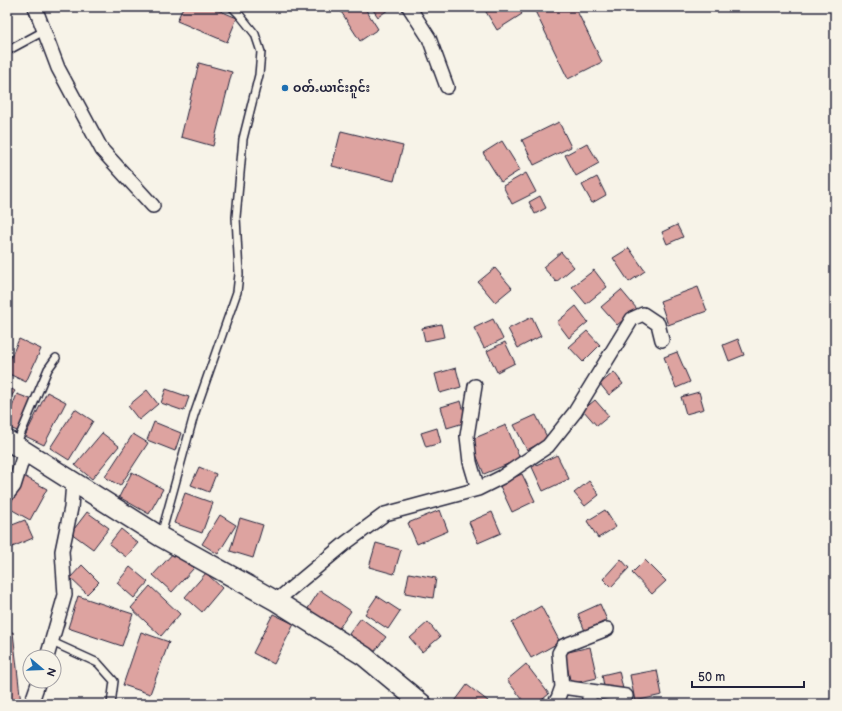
<svg xmlns="http://www.w3.org/2000/svg" width="842" height="711" font-family="'Balsamiq Sans','Noto Sans Myanmar',sans-serif">
  <rect width="100%" height="100%" fill="#f7f3e8"/>
  <filter id="ink" filterUnits="userSpaceOnUse"><feTurbulence type="fractalNoise" baseFrequency=".025" numOctaves="2"/><feDisplacementMap in="SourceGraphic" scale="8" xChannelSelector="R" yChannelSelector="G"/><feConvolveMatrix kernelMatrix="1 2 1 2 8 2 1 2 1" color-interpolation-filters="sRGB"/></filter>
  <g filter="url(#ink)">
    <!-- building -->
    <path fill="#dda3a0" stroke="#22223b" d="M183,7H211L237,18L227,42L177,21Z
      M338,7H364L378,29L360,41Z
      M371,7H392L378,17Z
      M483,7H518L522,14L497,30Z
      M538,7H575L602,62L568,79L534,9Z
      M199,63L232,72L213,146L181,137Z
      M559,122L571,147L534,165L522,140Z
      M341,131L403,146L394,181L332,166Z
      M502,141L520,170L501,182L483,153Z
      M587,143L599,163L576,176L565,155Z
      M526,173L536,192L512,204L503,186Z
      M597,177L606,195L592,203L582,185Z
      M540,196L546,208L535,214L529,202Z
      M677,225L683,237L667,244L662,232Z
      M629,248L645,271L629,282L613,258Z
      M561,252L574,267L556,282L543,267Z
      M495,268L512,288L495,302L478,282Z
      M594,270L607,287L586,304L572,287Z
      M698,287L707,311L668,325L660,301Z
      M621,290L637,309L617,325L601,307Z
      M576,306L588,322L569,338L557,322Z
      M532,317L541,336L518,348L508,329Z
      M493,319L503,339L484,348L474,328Z
      M441,324L444,337L425,341L422,328Z
      M587,331L600,345L583,362L569,347Z
      M19,339L41,349L26,382L7,373V366Z
      M738,339L744,355L729,361L723,345Z
      M505,342L515,363L497,372L487,351Z
      M677,352L690,382L676,388L664,357Z
      M456,368L461,387L440,393L435,374Z
      M614,372L623,384L609,395L600,384Z
      M7,386L15,391L7,403Z
      M166,389L189,397L184,411L161,403Z
      M147,390L158,404L139,420L128,406Z
      M47,392L66,402L44,445L25,436Z
      M699,392L704,409L686,414L681,397Z
      M17,394L33,400L20,432L7,427V420Z
      M595,400L609,416L597,426L583,410Z
      M461,401L467,422L447,428L441,407Z
      M75,409L93,421L69,460L50,448Z
      M536,415L548,439L527,450L514,425Z
      M154,422L181,433L175,451L147,440Z
      M506,425L520,459L484,474L470,440Z
      M437,428L441,443L426,447L421,433Z
      M102,433L119,446L92,479L75,465Z
      M133,434L148,443L120,486L105,477Z
      M557,455L569,479L543,491L532,467Z
      M199,467L216,474L209,492L191,485Z
      M132,472L163,489L149,514L119,497Z
      M20,474L47,489L30,520L7,507V499Z
      M522,474L535,501L512,512L499,484Z
      M589,481L599,495L585,506L574,493Z
      M185,493L213,503L202,533L174,523Z
      M440,510L448,531L417,544L408,523Z
      M605,510L616,527L598,538L587,521Z
      M87,512L109,528L93,549L71,533Z
      M492,512L501,533L478,543L469,522Z
      M220,515L236,525L218,554L202,544Z
      M240,518L263,525L253,558L230,551Z
      M25,520L33,538L10,548L7,541V527Z
      M121,529L138,543L126,557L109,544Z
      M376,543L401,550L394,574L369,567Z
      M175,551L194,568L172,592L153,575Z
      M621,559L629,568L611,587L603,579Z
      M645,560L666,581L652,594L632,573Z
      M82,565L99,582L87,594L70,578Z
      M130,567L148,582L134,598L117,583Z
      M206,573L222,588L202,612L185,597Z
      M409,573L436,578L433,598L405,593Z
      M150,586L180,614L161,636L131,608Z
      M320,590L351,611L337,631L307,610Z
      M78,596L133,614L122,646L68,628Z
      M377,596L400,611L388,629L365,614Z
      M600,604L607,620L585,631L578,614Z
      M541,606L560,642L531,658L512,623Z
      M273,614L294,624L274,664L253,653Z
      M361,618L386,637L371,656L346,638Z
      M428,622L440,637L422,652L410,638Z
      M13,632L21,704H7V633Z
      M141,632L169,642L150,694L123,685Z
      M590,647L597,678L571,684L564,653Z
      M526,664L549,694L537,704H526L507,680Z
      M657,670L662,695L635,701L630,675Z
      M619,671L623,689L605,692L602,675Z
      M467,685L488,701L485,704H453Z"/>
    <g fill="none" stroke-linecap="round" stroke-linejoin="round">
      <defs>
        <path id="lane" d="M7,51L44,31
          M16,445L48,369L56,358
          M161,535L194,415L237,292L239,274L236,217L240,173L243,139L259,75L261,52L255,34L239,14L232,7
          M52,642L98,663L114,681L111,704"/>
        <path id="street" d="M35,7L58,68L102,150L153,206
          M409,7L429,38L447,87
          M475,386L467,436L470,462L478,489
          M7,495L14,486L25,451
          M276,601L347,542L385,514L478,489L502,477L548,446L575,412L632,319L643,314L658,324L662,340
          M47,657L65,595L62,551L71,508L73,482
          M562,687L626,696
          M31,704L39,681
          M554,704L558,698L562,687L559,653L563,646L607,629
          M589,704V691"/>
        <path id="secondary" d="M7,440L161,537L276,601L364,656L422,704"/>
      </defs>
      <!-- lane casing -->
      <use href="#lane" stroke="#22223b" stroke-width="10"/>
      <!-- street casing -->
      <use href="#street" stroke="#22223b" stroke-width="16"/>
      <!-- secondary casing -->
      <use href="#secondary" stroke="#22223b" stroke-width="22"/>
      <!-- lane -->
      <use href="#lane" stroke="#f7f3e8" stroke-width="7"/>
      <!-- street -->
      <use href="#street" stroke="#f7f3e8" stroke-width="13"/>
      <!-- secondary -->
      <use href="#secondary" stroke="#f7f3e8" stroke-width="19"/>
    </g>
  </g>
  <!-- markers -->
  <circle fill="#1f6fb2" stroke="#f7f3e8" stroke-width="1.5" cx="285" cy="88" r="4"/>
  <g text-anchor="middle" dominant-baseline="central" stroke-width="3" stroke-linejoin="round" paint-order="stroke">
    <!-- poi labels -->
    <g font-size="12" font-weight="bold" fill="#22223b" stroke="#f7f3e8" text-anchor="start">
      <text x="293" y="88">ဝတ်ႉယၢင်းၵူင်း</text>
    </g>
  </g>
  <!-- margin -->
  <rect width="842" height="711" fill="none" stroke="#f7f3e8" stroke-width="24"/>
  <rect x="12" y="12" width="818" height="687" fill="none" stroke="#22223b" stroke-width="1.5" filter="url(#ink)"/>
  <!-- north arrow -->
  <g transform="translate(42 669) rotate(109)"><circle r="19" fill="#f7f3e8" stroke="#a29fa3"/>
  <path d="M0-3L7 15L0 10L-7 15Z" fill="#1f6fb2"/>
  <text y="-6" font-size="11" font-weight="bold" text-anchor="middle" fill="#22223b">N</text>
  </g>
  <!-- scale -->
  <path d="M692 681v6h112v-6" fill="none" stroke="#22223b" stroke-width="2"/>
  <text x="698" y="681" font-size="12" fill="#22223b" stroke="#f7f3e8" stroke-width="3" paint-order="stroke">50 m</text>
</svg>
